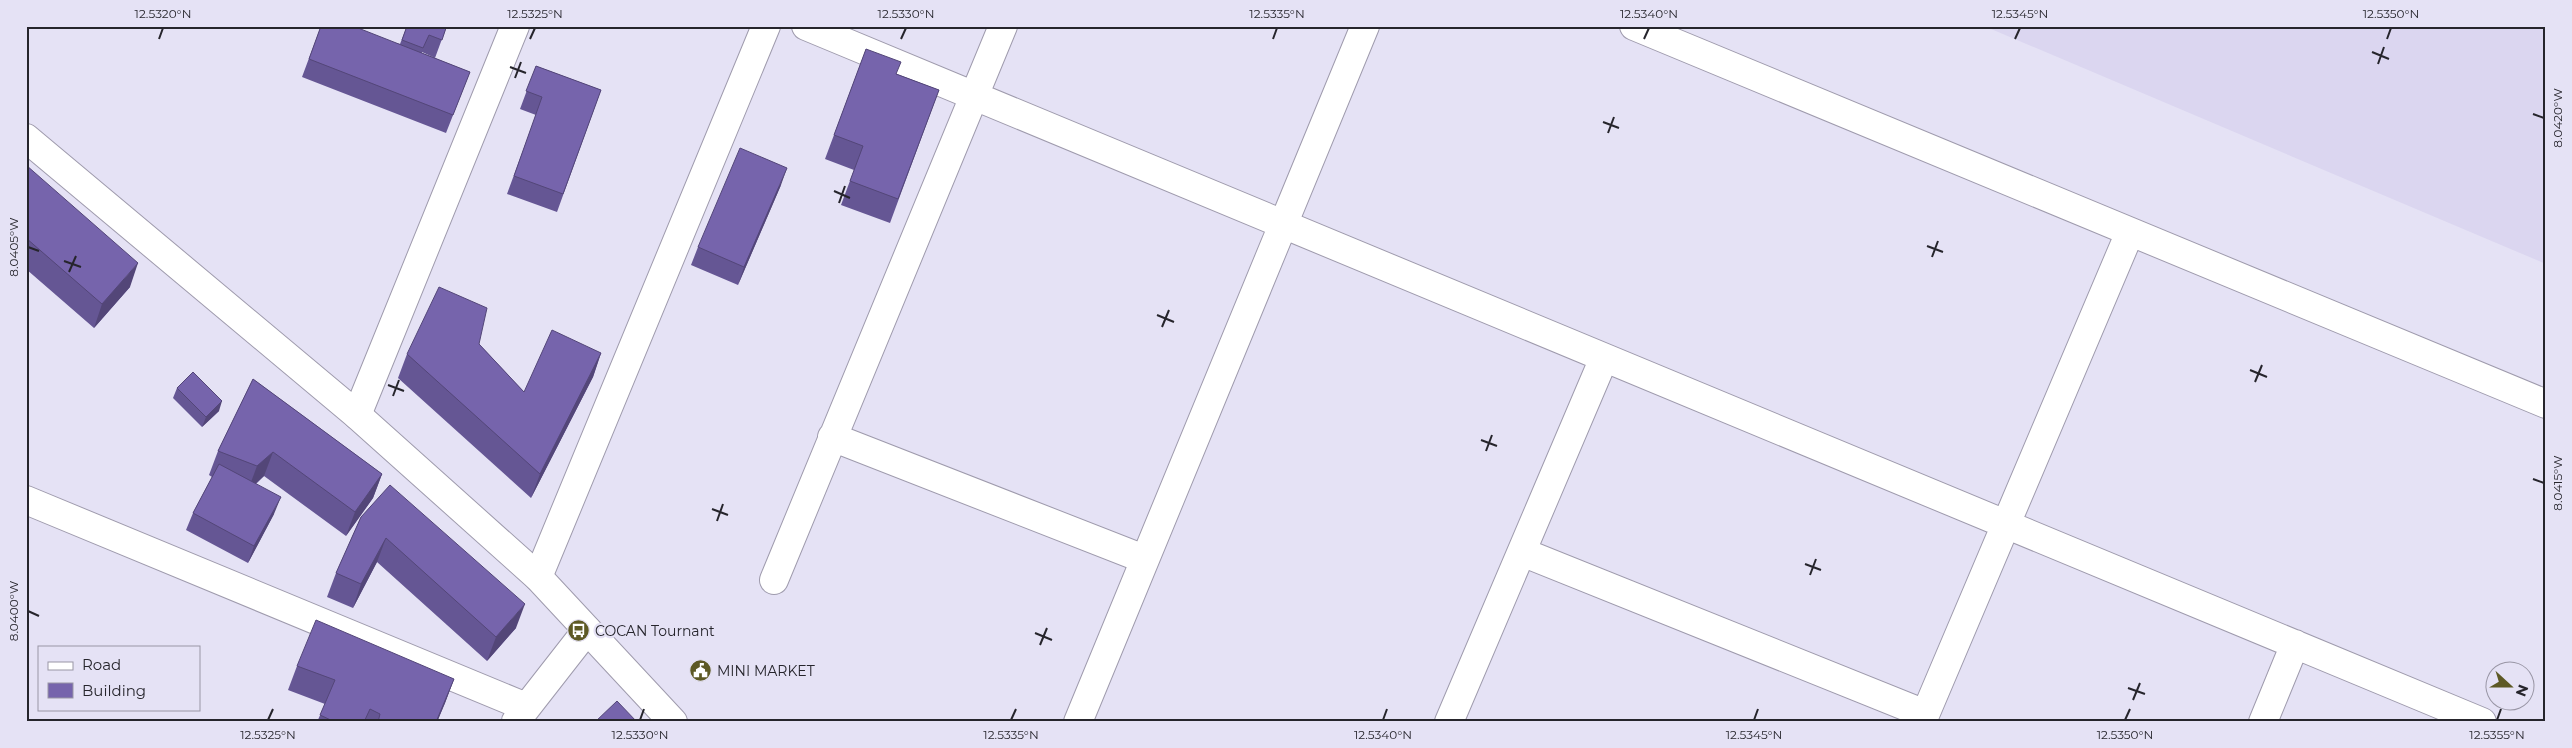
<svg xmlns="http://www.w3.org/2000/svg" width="2572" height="748" font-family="Montserrat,sans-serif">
  <rect width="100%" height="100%" fill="#e5e2f5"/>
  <!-- built -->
  <path fill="#dbd6f0" d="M1984,26H2546V264Z"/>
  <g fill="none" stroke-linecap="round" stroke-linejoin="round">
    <defs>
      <path id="street" d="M806,26L2482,722
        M1634,26L2546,404
        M357,415L515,26
        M832,437L1144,559
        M26,500L526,707
        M1522,552L1925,714
        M538,577L766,26
        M774,580L1003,26
        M516,721L587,630
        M1449,722L1604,358
        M1922,722L2130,232
        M2263,722L2295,644"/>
      <path id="secondary" d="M26,138L357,415L538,577L673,722
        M1078,722L1365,26"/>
    </defs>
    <!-- street casing -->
    <use href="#street" stroke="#9f9bad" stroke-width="30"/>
    <!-- secondary casing -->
    <use href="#secondary" stroke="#9f9bad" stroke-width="30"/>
    <!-- street -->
    <use href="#street" stroke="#fff" stroke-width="28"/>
    <!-- secondary -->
    <use href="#secondary" stroke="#fff" stroke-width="28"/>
  </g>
  <!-- wall -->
  <path fill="#655694" d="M321,26L400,44L407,26L446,28L435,58L422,52V53L470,72L446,133L302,77Z
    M866,49L897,74L939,90L890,223L841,205L854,170L825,159Z
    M536,66L601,90L557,212L507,194L536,115L520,109Z
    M26,165L130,287L94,328L26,269Z
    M781,185L738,285L691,265L698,247Z
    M479,344L524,392L601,353L593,377L531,498L398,378L407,354Z
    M253,379L382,474L373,498L346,536L264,476L256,484L274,514L248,563L186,530L193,513L212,477L209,475L218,451Z
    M177,388L219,411L202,427L173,398Z
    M361,517L516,628L487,661L377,562L353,608L327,597L336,573Z
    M297,666L454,679L445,703L437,722H317L325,704L288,690Z"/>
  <!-- shaded-wall -->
  <path fill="#534678" d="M787,168L781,185L738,285L744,267Z
    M138,263L130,287L94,328L102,304Z
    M601,353L593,377L531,498L540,474Z
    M222,401L219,411L202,427L206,417Z
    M273,452L264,476L248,490L257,466Z
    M382,474L373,498L346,536L355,512Z
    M281,497L274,514L248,563L254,546Z
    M386,538L377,562L353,608L361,584Z
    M525,604L516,628L487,661L496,637Z
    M454,679L445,703L437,722H436Z"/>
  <!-- building -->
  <path fill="#7664ac" stroke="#534678" d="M321,26H353L470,72L453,115L309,59Z
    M407,26H443L446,28L442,40L429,35L423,48L402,40Z
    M866,49L901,62L896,74L939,90L898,199L850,181L863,146L834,135Z
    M536,66L601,90L563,194L514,176L542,97L526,91Z
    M740,148L787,168L744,267L698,247Z
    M26,165L138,263L102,304L26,238Z
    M439,287L487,308L479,344L524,392L552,330L601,353L540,474L407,354Z
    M193,372L222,401L206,417L177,388Z
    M253,379L382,474L355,512L273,452L257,466L218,451Z
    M219,464L281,497L254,546L193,513Z
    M390,485L525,604L496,637L386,538L361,584L336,573L361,517Z
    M316,620L454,679L436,722H378L380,714L370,709L364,722H335L320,715L335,680L297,666Z
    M617,701L637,722H595Z"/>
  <!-- ticks -->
  <path fill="none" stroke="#26252c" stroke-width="2" d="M159,39L163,28M530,39L535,28M901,39L906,28M1273,39L1277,28M1644,39L1649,28M2015,39L2020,28M2387,39L2391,28M2372,52L2389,59M2378,64L2384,47M510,67L526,73M515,78L521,62M2533,114L2544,118M1603,122L1619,128M1608,133L1614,117M834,191L850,198M839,203L845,186M1927,246L1943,252M28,247L39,251M1932,257L1938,241M64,261L81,267M69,272L76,256M1157,315L1174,322M1162,327L1169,310M2250,370L2267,377M2255,382L2262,365M388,385L404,391M393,396L399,380M1481,440L1497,446M1486,451L1492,435M2533,479L2544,483M712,509L728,515M717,521L723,504M1805,564L1821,570M1810,575L1816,559M28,611L39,616M1035,633L1052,640M1040,645L1047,628M2128,688L2145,694M2133,700L2140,683M268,720L273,709M640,720L644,709M1011,720L1016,709M1383,720L1387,709M1754,720L1758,709M2125,720L2130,709M2497,720L2501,709"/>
  <!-- icons -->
  <defs>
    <symbol id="bus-disc" viewBox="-11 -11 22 22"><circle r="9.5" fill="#5d5925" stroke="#e5e2f5"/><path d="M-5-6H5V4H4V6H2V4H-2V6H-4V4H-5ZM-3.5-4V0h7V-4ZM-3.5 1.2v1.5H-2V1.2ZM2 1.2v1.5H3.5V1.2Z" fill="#fff"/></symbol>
    <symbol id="civic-disc" viewBox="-11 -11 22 22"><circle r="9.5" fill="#5d5925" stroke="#e5e2f5"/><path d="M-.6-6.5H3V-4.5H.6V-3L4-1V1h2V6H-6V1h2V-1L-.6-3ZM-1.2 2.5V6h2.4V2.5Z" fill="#fff"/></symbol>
  </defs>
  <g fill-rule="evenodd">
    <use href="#bus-disc" x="566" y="618" width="25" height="25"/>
    <use href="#civic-disc" x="688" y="658" width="25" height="25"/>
  </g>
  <g text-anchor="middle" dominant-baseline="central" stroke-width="4.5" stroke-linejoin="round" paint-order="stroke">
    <!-- poi labels -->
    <g font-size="14" fill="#26252c" stroke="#e5e2f5" text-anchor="start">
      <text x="595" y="631">COCAN Tournant</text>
      <text x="717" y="671">MINI MARKET</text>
    </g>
  </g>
  <!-- border -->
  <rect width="2572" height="748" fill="none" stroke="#e5e2f5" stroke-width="55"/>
  <!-- legend -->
  <rect x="38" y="646" width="162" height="65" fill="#e5e2f5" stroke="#9996a5"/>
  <rect x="48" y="662" width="25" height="8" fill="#ffffff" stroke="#9996a5"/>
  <text x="82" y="670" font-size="15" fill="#26252c">Road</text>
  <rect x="48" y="683" width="25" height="15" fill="#7664ac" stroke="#9996a5"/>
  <text x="82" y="696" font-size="15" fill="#26252c">Building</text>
  <!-- north arrow -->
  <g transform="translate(2510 686) rotate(111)"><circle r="24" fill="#e5e2f5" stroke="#9996a5"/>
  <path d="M0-4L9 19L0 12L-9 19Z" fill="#5d5925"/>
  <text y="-8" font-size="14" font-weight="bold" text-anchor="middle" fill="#26252c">N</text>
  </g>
  <rect x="28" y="28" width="2516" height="692" fill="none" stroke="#26252c" stroke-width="2"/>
  <g font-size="12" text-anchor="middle" fill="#26252c">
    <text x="163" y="18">12.5320°N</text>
    <text x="535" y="18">12.5325°N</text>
    <text x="906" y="18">12.5330°N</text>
    <text x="1277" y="18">12.5335°N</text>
    <text x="1649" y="18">12.5340°N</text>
    <text x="2020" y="18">12.5345°N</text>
    <text x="2391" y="18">12.5350°N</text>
    <text transform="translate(2558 118) rotate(-90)" y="4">8.0420°W</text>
    <text transform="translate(14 247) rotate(-90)" y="4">8.0405°W</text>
    <text transform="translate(2558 483) rotate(-90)" y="4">8.0415°W</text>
    <text transform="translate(14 611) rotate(-90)" y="4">8.0400°W</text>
    <text x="268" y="739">12.5325°N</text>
    <text x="640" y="739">12.5330°N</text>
    <text x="1011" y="739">12.5335°N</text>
    <text x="1383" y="739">12.5340°N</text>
    <text x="1754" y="739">12.5345°N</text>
    <text x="2125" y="739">12.5350°N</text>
    <text x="2497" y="739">12.5355°N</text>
  </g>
</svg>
